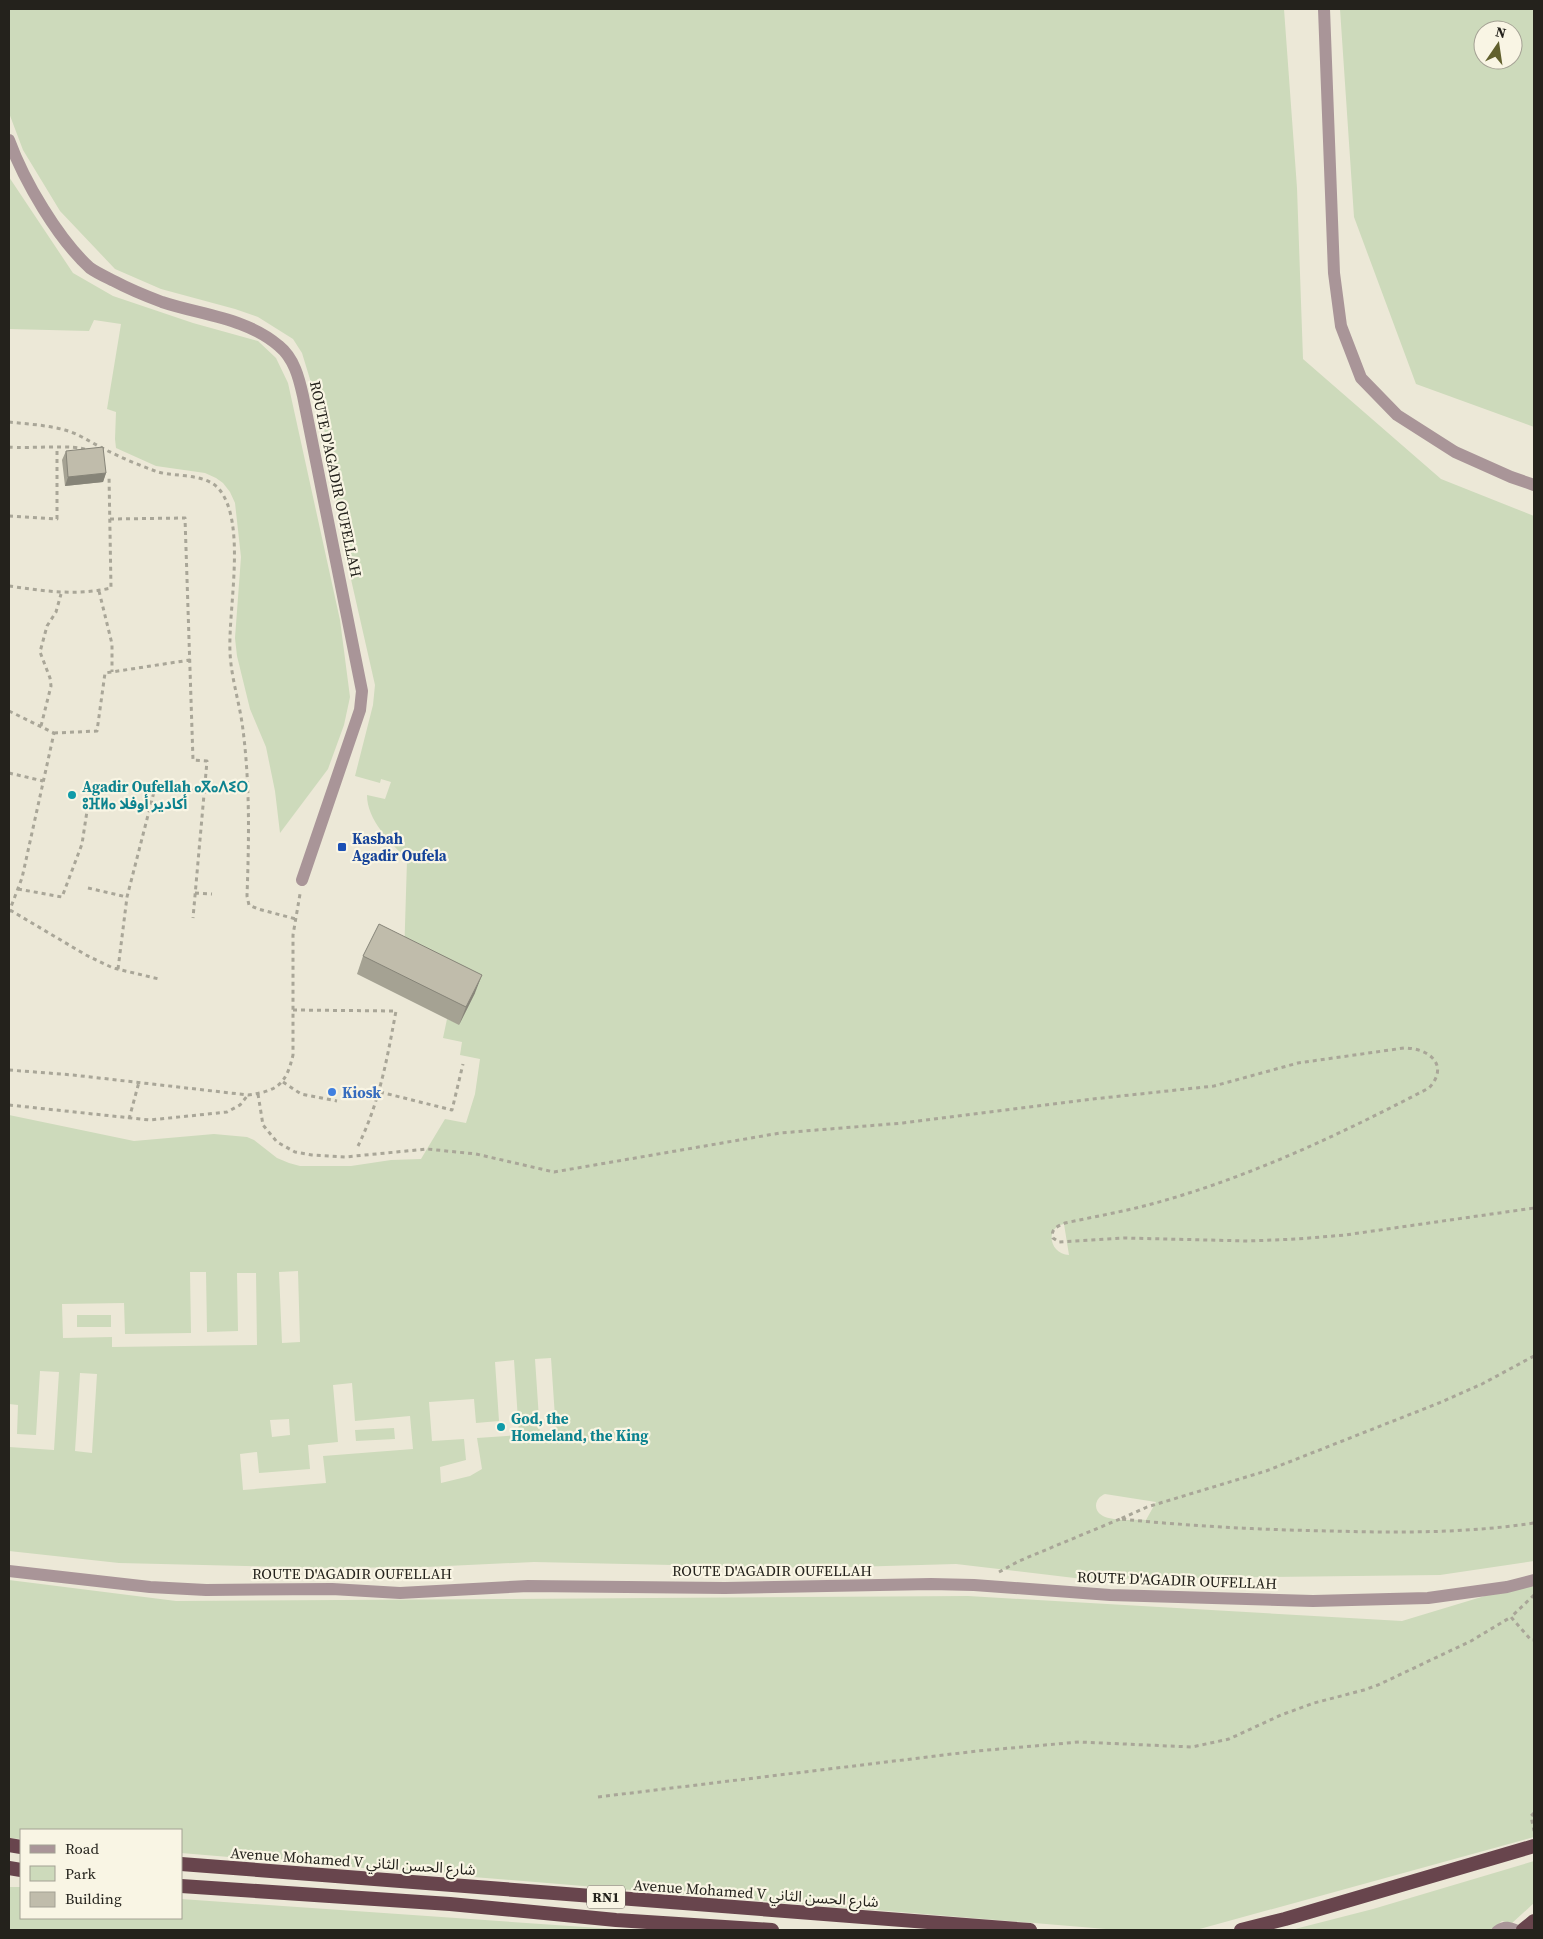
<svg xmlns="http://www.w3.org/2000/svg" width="1543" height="1939" font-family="'Source Serif 4','Noto Sans Arabic','Noto Sans Tifinagh',serif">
  <rect width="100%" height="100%" fill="#ece8d7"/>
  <!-- green -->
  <path fill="#cddabb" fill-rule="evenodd" d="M9,9H1284L1297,188L1303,359L1441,479L1534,516V1561L1440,1575L1083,1579L956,1564L815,1568L534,1562L426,1567L328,1568L119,1563L9,1551V1447L54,1450L59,1372L40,1371L36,1435L17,1434L18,1405L9,1404V1115L134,1141L214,1134L247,1137L254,1140L277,1158L289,1163L300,1166H351L391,1160L421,1159L445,1119L466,1123L475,1094L480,1059L460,1055L462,1042L443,1038L447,1019L459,1024L404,958L407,860C391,842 367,821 367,795L385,799L391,782L381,779L380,783L355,776L373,705L375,685L343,544L323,422L302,353L293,339L258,317L235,309L161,289L115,269L60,211L23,150L9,113ZM1064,1224L1069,1255C1050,1254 1044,1228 1064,1224ZM298,1271L300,1342L282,1343L279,1272ZM190,1272H206L207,1332L238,1331L237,1273H256L257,1345L112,1347V1337L63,1338L62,1304L124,1303L125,1334L191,1333ZM551,1358L556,1432L540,1434L535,1359ZM514,1360L519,1435L477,1438L482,1469L470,1476L441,1483L440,1467L466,1460L464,1439L432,1441L429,1402L474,1399L476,1423L499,1421L495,1362ZM80,1373L97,1374L92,1453L75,1451ZM352,1383L355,1421L410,1416L413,1449L323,1456L326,1483L243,1490L240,1454L257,1452L259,1473L310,1469L308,1445L338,1442L333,1385ZM289,1419L290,1435L272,1437L270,1420ZM1105,1494L1156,1502L1146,1520C1133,1519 1097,1524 1096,1506C1096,1500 1100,1496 1105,1494Z
    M1340,9H1534V427L1416,384L1354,217ZM1483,30H1513V60H1483Z
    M9,177L73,273L113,296L193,323L258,341L276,358L288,383L340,620L350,697L344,725L328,769L280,833L275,791L266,747L250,709L237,656L235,638L241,557L235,503L230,492L223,483L216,478L205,473L156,466L116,448L115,439L116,412L107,409L121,324L94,320L89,331L9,329Z
    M77,1315H111V1327H77Z
    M394,1428L395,1439L356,1441L355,1430Z
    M9,1580L176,1601L968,1596L1402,1621L1534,1581V1837L1196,1930H1118L181,1853V1830H21V1839L9,1838Z
    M1534,1861V1903L1511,1924L1502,1921L1492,1930H1291L1373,1909Z
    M9,1887H21V1918H181V1899L628,1930H9Z"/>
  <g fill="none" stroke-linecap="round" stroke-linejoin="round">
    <!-- path -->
    <path stroke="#a9a698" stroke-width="3" stroke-dasharray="4 4" stroke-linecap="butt" d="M9,422C27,424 47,425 65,430C79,434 92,443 106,450C122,458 141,466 158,472C176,477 205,473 219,489C247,523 228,608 230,652C231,678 240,704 243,730C250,785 249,841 247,896L249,905L258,909L296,919
      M9,447C26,449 77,444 87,450
      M9,516L57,519V448
      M110,519L185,518L193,760L207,761L193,918
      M9,586C44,591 76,596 111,588L109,475
      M99,591L112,644V672
      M9,711L54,733L22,878L9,912
      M41,726L51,686L50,678L40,652L47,626L56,612L61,594
      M54,733L97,731L105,673L190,660
      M9,773L43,781
      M88,888L127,897
      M18,889L62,897L82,844L87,811
      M195,893L212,894
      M10,910L86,955L113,968L159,979
      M118,969L127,897L156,784L204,792
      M293,1010L396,1011C387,1059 380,1101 358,1146
      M9,1070L73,1075L248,1095C277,1091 286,1085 293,1055V935L300,894
      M283,1082L301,1094L337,1101
      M380,1092L452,1110L463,1064
      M258,1094L263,1125L277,1142L295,1152L312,1155L345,1157L427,1149L476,1154L554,1172L780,1133L903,1123L1093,1099L1214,1086L1298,1063L1404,1048C1429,1048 1450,1065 1429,1088C1339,1135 1246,1179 1148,1205C1121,1212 1093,1217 1065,1223C1058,1226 1050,1229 1053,1238L1059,1242L1125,1238L1248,1241L1297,1239L1345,1235L1534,1208
      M9,1105L150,1120L227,1112L240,1105L248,1095
      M129,1119L139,1082
      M1534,1356L1482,1384L1439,1403L1266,1471L1147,1507L1120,1519C1190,1526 1262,1530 1333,1531C1400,1533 1468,1533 1534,1523
      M999,1572L1019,1561L1120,1519
      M1534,1595L1511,1617L1531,1640H1534
      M598,1797L977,1751L1079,1742L1192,1747L1229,1739L1281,1715L1314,1703L1364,1690L1378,1685L1471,1641L1511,1617
      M1534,1813L1531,1816L1534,1831"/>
    <!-- service -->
    <path stroke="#a99598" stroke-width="8" d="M1496,1930C1505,1923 1511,1926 1520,1930"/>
    <!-- minor -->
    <path stroke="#a99598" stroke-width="12" d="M1324,9L1334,273L1341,326L1361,378L1397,415L1455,452L1511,477L1534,485
      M9,140C24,181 58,239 90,268C97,273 106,277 114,281C129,289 146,296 162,302C201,315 247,318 279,346C294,358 299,378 303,396L362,691L360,710L302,880
      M9,1571L150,1587L206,1590L332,1589L400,1593L528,1586L725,1588L931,1584L974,1585L1110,1595L1313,1601L1428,1598L1507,1587L1534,1580"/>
    <!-- trunk -->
    <path stroke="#68454d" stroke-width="14" d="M9,1845L21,1847
      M181,1864L1030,1930
      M9,1868L21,1870
      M181,1886L450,1904L616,1920L772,1930
      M1241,1930L1285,1919L1534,1846
      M1523,1930L1534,1921"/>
  </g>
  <!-- wall -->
  <path fill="#a5a293" d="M66,451L106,473L103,482L65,486L62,460Z
    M363,956L475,993L459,1025L357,974Z"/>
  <!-- shaded-wall -->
  <path fill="#868478" d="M106,473L103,482L65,486L68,477Z
    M482,975L475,993L459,1025L466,1007Z"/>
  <!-- building -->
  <path fill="#c0bcab" stroke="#868478" d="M103,447L106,473L68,477L66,451Z
    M379,924L482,975L466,1007L363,956Z"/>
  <!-- markers -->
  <g fill="#0f9aa8" stroke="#f9f5e4" stroke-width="2">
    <circle cx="72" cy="795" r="5"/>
    <circle cx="501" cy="1427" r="5"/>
  </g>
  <rect fill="#1a4fb4" stroke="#f9f5e4" stroke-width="2" x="337" y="842" width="10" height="10" rx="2.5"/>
  <circle fill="#3f7fe0" stroke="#f9f5e4" stroke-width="2" cx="332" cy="1092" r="5"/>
  <g text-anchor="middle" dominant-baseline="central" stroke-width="4.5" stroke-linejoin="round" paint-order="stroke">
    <!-- shield labels -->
    <rect fill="#f9f5e4" stroke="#646158" stroke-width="1" x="587" y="1885.5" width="38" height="23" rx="4"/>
    <g font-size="14" font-weight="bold" fill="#24221c">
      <text x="606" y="1897">RN1</text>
    </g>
    <!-- street labels -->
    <g font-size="15" fill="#24221c" stroke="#f9f5e4">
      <text transform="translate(336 479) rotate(78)">ROUTE D'AGADIR OUFELLAH</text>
      <text x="772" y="1570">ROUTE D'AGADIR OUFELLAH</text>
      <text x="352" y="1573">ROUTE D'AGADIR OUFELLAH</text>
      <text transform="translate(1177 1580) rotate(2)">ROUTE D'AGADIR OUFELLAH</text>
      <text transform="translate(353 1861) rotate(4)">Avenue Mohamed V شارع الحسن الثاني</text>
      <text transform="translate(756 1893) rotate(4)">Avenue Mohamed V شارع الحسن الثاني</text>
    </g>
    <!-- culture labels -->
    <g font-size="15" font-weight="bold" fill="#0d838f" stroke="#f9f5e4" text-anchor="start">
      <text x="82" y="786">Agadir Oufellah ⴰⴳⴰⴷⵉⵔ<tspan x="82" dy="17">ⵓⴼⵍⴰ أكادير أوفلا</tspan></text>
      <text x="511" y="1418">God, the<tspan x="511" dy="17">Homeland, the King</tspan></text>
    </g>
    <!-- transit labels -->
    <g font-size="15" font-weight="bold" fill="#164399" stroke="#f9f5e4" text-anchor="start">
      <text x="352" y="838">Kasbah<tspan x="352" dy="17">Agadir Oufela</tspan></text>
    </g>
    <!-- shop labels -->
    <g font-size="15" font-weight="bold" fill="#366cbe" stroke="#f9f5e4" text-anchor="start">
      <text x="342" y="1092">Kiosk</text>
    </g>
  </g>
  <!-- border -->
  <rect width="1543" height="1939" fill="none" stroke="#24221c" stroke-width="20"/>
  <!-- legend -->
  <rect x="20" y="1829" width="162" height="90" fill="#f9f5e4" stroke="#a4a194"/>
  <rect x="30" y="1845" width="25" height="8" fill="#a99598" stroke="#a4a194"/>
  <text x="65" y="1854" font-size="15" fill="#24221c">Road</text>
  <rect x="30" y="1866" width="25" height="15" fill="#cddabb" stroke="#a4a194"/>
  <text x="65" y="1879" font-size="15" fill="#24221c">Park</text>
  <rect x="30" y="1892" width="25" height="15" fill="#c0bcab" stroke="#a4a194"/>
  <text x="65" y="1904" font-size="15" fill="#24221c">Building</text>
  <!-- north arrow -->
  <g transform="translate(1498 45) rotate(13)"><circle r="24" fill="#f9f5e4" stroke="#a4a194"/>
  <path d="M0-4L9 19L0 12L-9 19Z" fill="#61602d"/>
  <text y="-8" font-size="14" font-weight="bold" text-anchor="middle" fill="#24221c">N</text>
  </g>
</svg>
